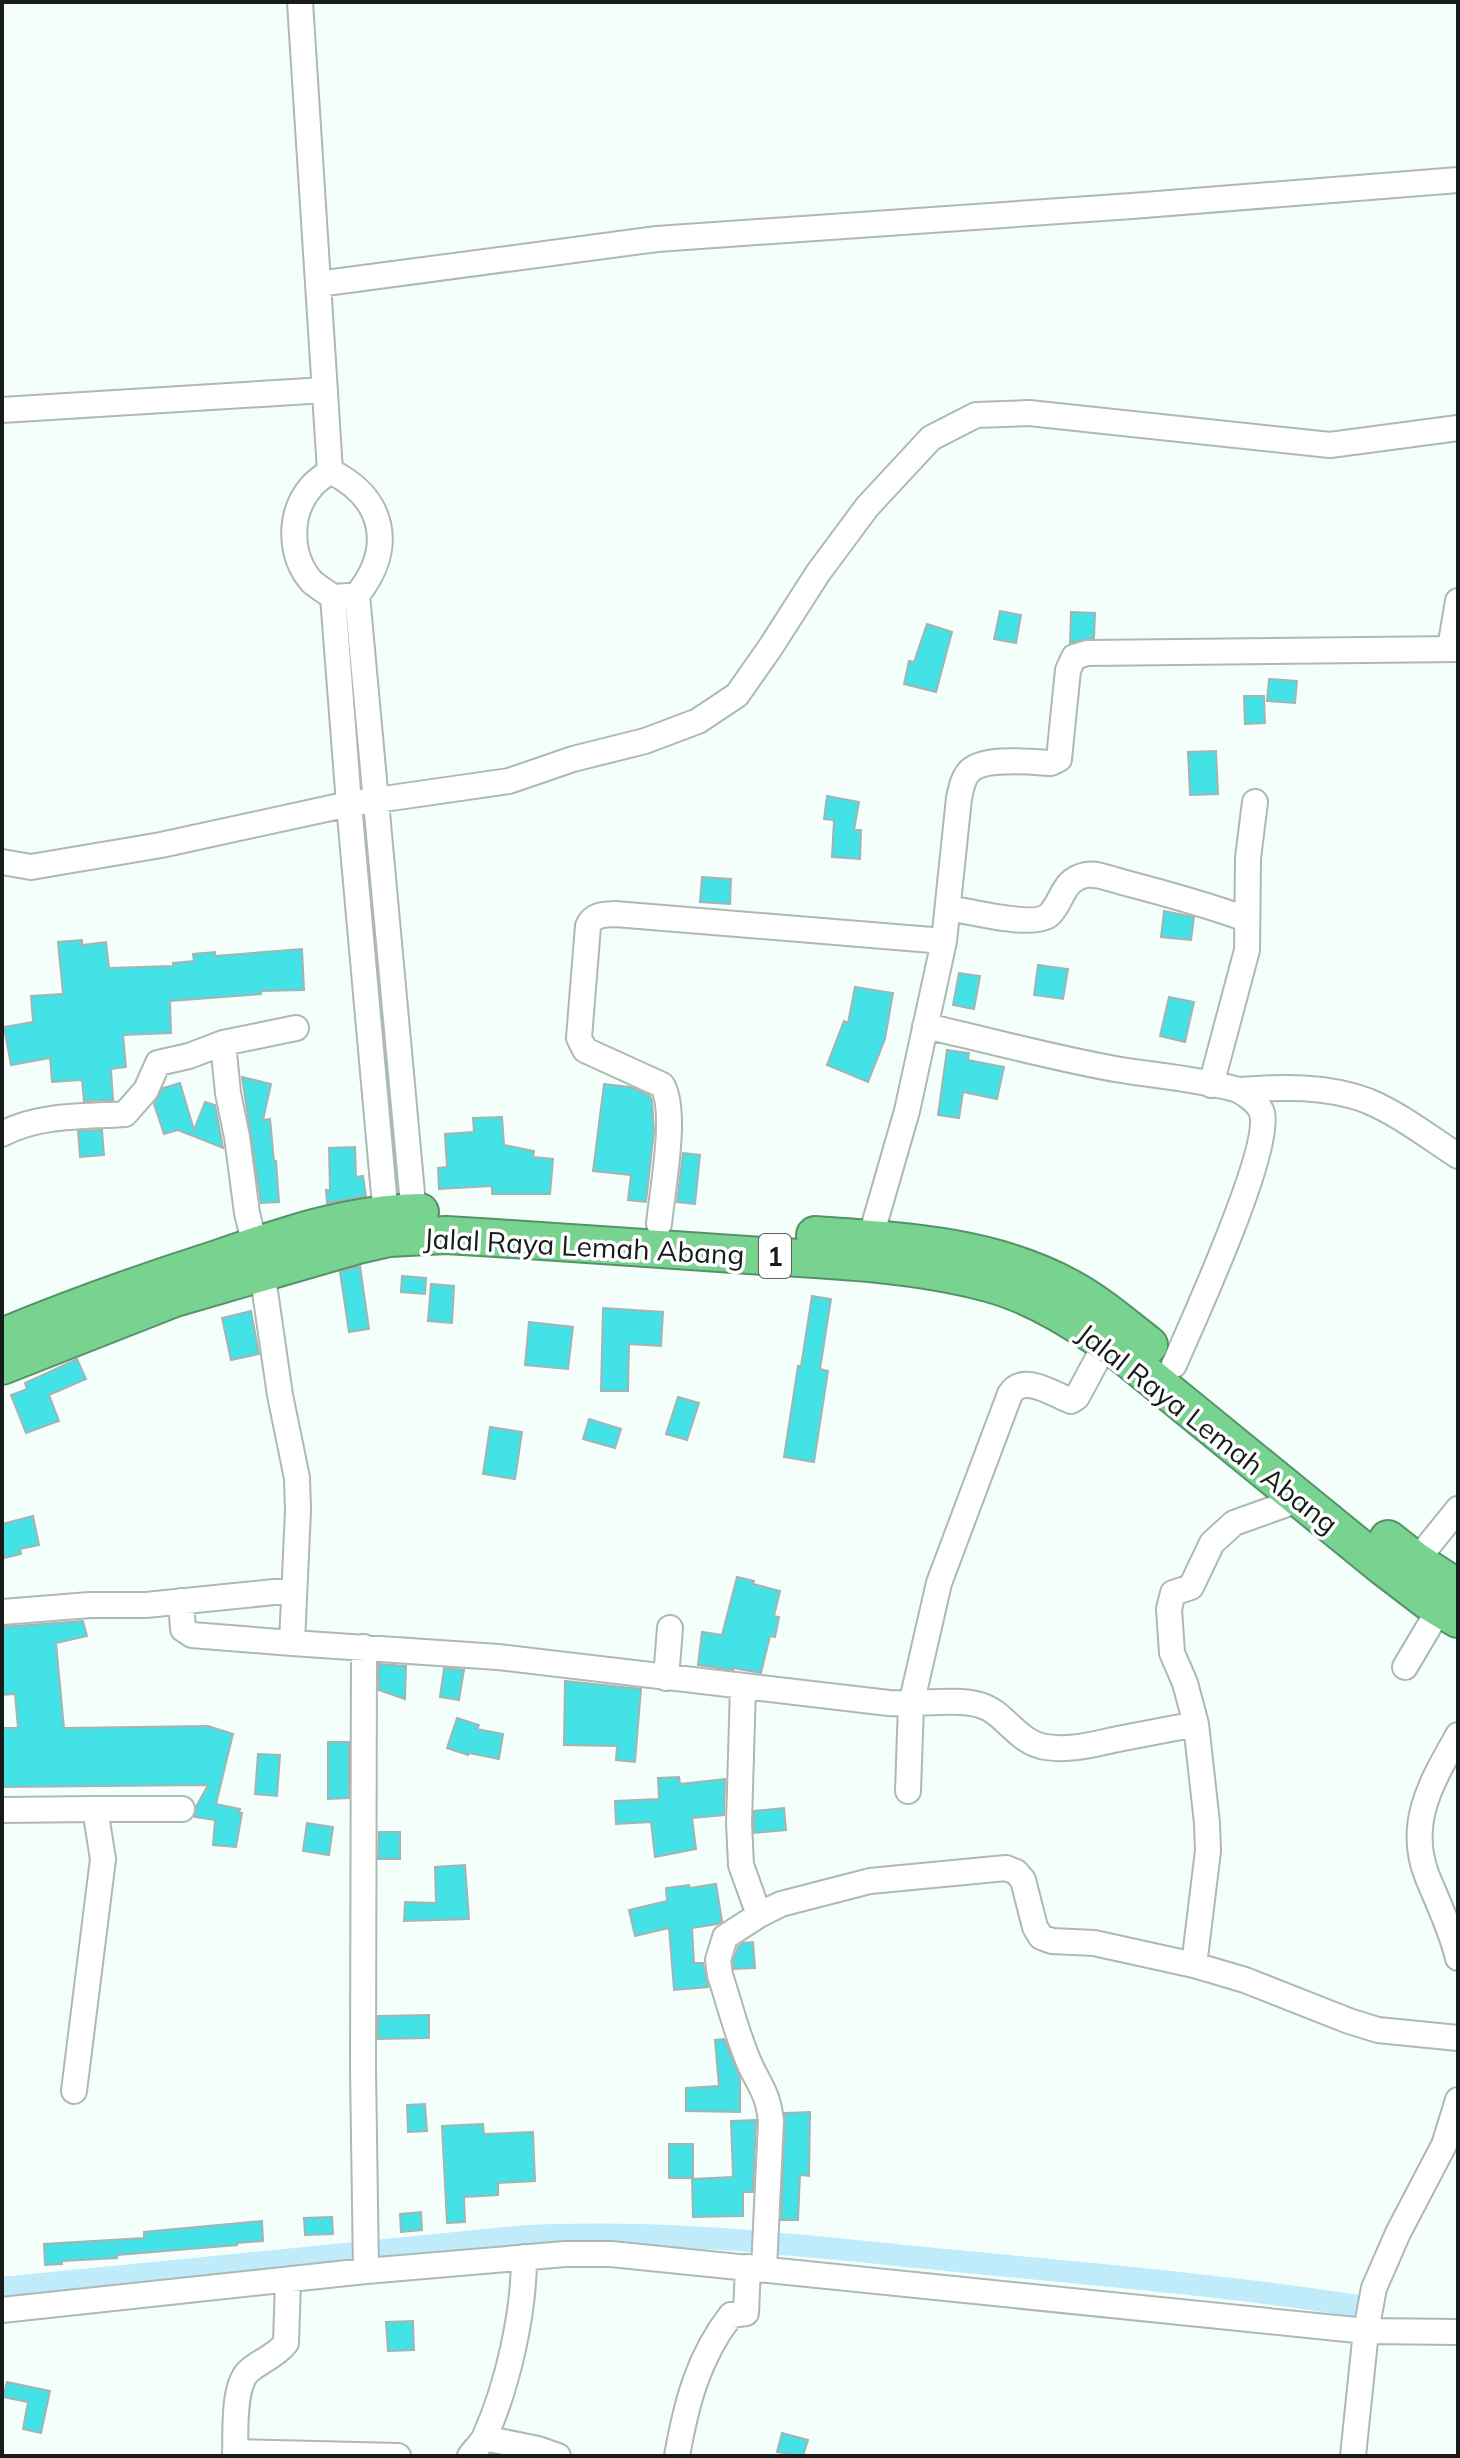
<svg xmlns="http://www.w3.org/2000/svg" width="1460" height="2458" font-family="Mulish,sans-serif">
  <rect width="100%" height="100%" fill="#f4fffb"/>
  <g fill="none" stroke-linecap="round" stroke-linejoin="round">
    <!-- canal -->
    <path stroke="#bfebfb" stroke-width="22" d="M2,2288L516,2237C660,2228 804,2246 947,2260C1086,2274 1226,2285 1364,2307"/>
  </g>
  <!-- building -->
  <path fill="#43e2e7" stroke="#a5b3b3" stroke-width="2" d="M1000,611L1021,615L1016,643L994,639Z
    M1071,612L1095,613L1094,638L1070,643Z
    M927,624L952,632L936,692L904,684L909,661L914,662Z
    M1269,679L1297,681L1295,703L1267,701Z
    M1244,696H1264L1265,723L1245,724Z
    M1216,751L1218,794L1190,795L1188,752Z
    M827,796L859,802L854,830H861L860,859L832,857L834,820L824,819Z
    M702,877L731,879L730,904L700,902Z
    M1164,911L1194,917L1191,940L1161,937Z
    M82,940V945L106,942L109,968L173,966V963L194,961L193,954L215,952V956L302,949L304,990L261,991V994L170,1001L171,1033L123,1035L126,1067L111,1069L113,1100L84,1101L82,1080L52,1082L50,1058L11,1065L4,1027L33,1022L31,996L63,994L58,942Z
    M1038,965L1068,969L1063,999L1034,995Z
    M959,973L980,976L974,1009L953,1005Z
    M855,987L893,993L885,1039L868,1082L827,1065L844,1021L848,1023Z
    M1169,997L1194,1002L1185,1042L1160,1036Z
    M947,1050L969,1053L968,1060L1004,1067L997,1099L963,1092L959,1118L938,1115Z
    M242,1077L271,1084L263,1120L270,1119L274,1161H276L279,1202L261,1203Z
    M180,1083L194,1130L205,1102L215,1105L223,1148L178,1130L164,1134L154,1104L163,1088Z
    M604,1084L630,1087L650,1096L652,1101L654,1131L646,1202L628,1200L631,1175L593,1171Z
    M502,1117L504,1145L534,1151L533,1157L553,1159L550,1194H492V1186L439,1189L438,1168L447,1167L445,1134L474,1132L473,1118Z
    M102,1130L104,1155L80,1157L78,1131Z
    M355,1147L356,1177L363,1176L366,1196L327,1203L326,1190H330L329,1148Z
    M683,1153L700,1155L695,1204L677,1202Z
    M360,1266L369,1329L349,1332L340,1272Z
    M402,1276L426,1278L425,1294L401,1292Z
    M431,1284L454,1286L452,1323L428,1321Z
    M812,1296L831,1299L820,1369L828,1371L814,1462L784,1457L798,1366H801Z
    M603,1308L663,1312L661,1346L629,1344L628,1391H601Z
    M251,1311L259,1354L231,1360L222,1318Z
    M529,1322L573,1327L568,1369L525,1365Z
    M77,1359L86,1379L49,1395L59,1421L26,1433L11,1395L27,1389L25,1383Z
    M678,1397L699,1403L687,1440L666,1434Z
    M589,1419L621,1429L615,1448L583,1439Z
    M490,1427L522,1432L515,1479L483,1474Z
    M33,1516L39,1545L20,1549L21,1554L4,1558L2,1524Z
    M737,1577L754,1581L753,1584L780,1591L774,1616L779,1617L775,1637L770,1636L761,1673L733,1668V1670L698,1665L702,1632L722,1635Z
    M83,1621L87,1636L56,1643L64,1728L208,1726L233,1734L216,1804L240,1809L239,1813H242L236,1847L213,1845L215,1820L195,1817L196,1807L208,1785L2,1787V1728H18L15,1694L2,1695V1627Z
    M379,1664L406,1666L405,1699L379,1690Z
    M444,1668L464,1670L459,1700L440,1697Z
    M565,1681L641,1689L635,1762L616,1760L617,1746L564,1745Z
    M457,1718L479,1725L477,1729L503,1734L499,1759L469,1753L468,1755L447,1748Z
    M328,1742H349V1798L328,1799Z
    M258,1754L280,1755L277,1796L255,1794Z
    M679,1777L680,1784L725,1779L724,1815L692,1818L696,1849L655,1857L651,1822L616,1824L615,1801L659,1799L658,1778Z
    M784,1808L786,1830L754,1833V1811Z
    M307,1823L333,1827L329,1855L303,1851Z
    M379,1832H400V1859H378Z
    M465,1865L469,1919L404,1921L405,1902L436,1903L435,1867Z
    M716,1884L722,1921L717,1924L692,1928L694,1963H703L708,1987L674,1990L669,1928L635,1936L629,1910L667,1901L666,1888L689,1885L690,1888Z
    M753,1942L755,1968L734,1969L733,1961L738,1947L743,1943Z
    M429,2015V2038L378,2039V2016Z
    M724,2039L740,2078V2112L686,2111V2088L719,2086L715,2040Z
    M425,2104L427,2131L408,2132L407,2105Z
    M810,2112L809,2176L800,2175L798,2220H781L785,2113Z
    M756,2120L753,2192H743V2216L693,2217L692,2179L733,2177L731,2121Z
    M483,2124L484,2134L533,2132L535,2181L498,2183V2195L464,2197L465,2222L447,2223L442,2126Z
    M669,2144H693V2178H669Z
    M421,2212L422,2230L401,2232L400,2214Z
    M332,2217L333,2234L305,2235L304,2218Z
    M262,2221L263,2241L237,2243V2245L117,2255V2258L62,2261V2264L45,2265L44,2244L144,2238V2232Z
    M413,2321L414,2350L388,2351L386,2322Z
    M7,2382L50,2391L41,2433L23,2429L28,2402L3,2397Z
    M782,2433L808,2440L803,2456L777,2452Z"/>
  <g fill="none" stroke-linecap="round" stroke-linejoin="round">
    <defs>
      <path id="minor" d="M300,2L330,471
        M318,284L657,239L1132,206L1458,180
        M2,410L325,390
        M330,471C385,498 395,548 357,595L415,1226
        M330,471C324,476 316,481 311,487C288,514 289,556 312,582C318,587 326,592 333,597L349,596
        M333,597L349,804L387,1228
        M1450,648L1458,601
        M2,862L31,867L161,845L349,804L509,781L573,759L645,741L698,721L737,695L770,648L818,573L867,507L931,438L976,415L1029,413L1330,445L1458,428
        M948,908C968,911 1036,929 1050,914C1064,899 1062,880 1086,875C1097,873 1111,879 1122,882C1164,893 1205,904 1246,919
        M925,1026C989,1040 1056,1059 1121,1070C1159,1076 1198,1079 1235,1089C1244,1092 1259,1103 1262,1113C1272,1150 1193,1321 1174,1365
        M223,1043L228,1093L237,1137L247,1213L255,1246
        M1211,1085L1247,950L1248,858L1255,802
        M1239,1090C1282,1087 1326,1085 1368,1101C1399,1114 1429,1137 1458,1156
        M2,1134C39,1114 84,1117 125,1114L146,1090L158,1063L189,1056L223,1043L296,1028
        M659,1224C662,1192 678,1110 662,1085L585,1050L579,1038L588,926C593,914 604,915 615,914L944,941
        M870,1239L907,1111L944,941L959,798C961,790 962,780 968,773C981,756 1031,762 1051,763L1059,759L1068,670L1074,657L1087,653L1458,649
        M262,1271L280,1395L297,1478L298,1510L292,1643L498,1657L889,1703C916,1705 955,1698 980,1705C1005,1712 1017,1743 1046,1747C1071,1751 1094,1744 1118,1739C1144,1734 1170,1729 1196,1724
        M1416,1561L1458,1509
        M181,1601L183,1629L192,1635L292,1643
        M2,1612L90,1605H146L294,1590
        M364,1647L363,2070L366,2271
        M1405,1667L1440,1608
        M666,1678L670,1628
        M743,1687L739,1823L741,1865L759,1915
        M1458,1735C1433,1780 1406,1822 1427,1876C1438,1903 1451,1929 1458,1958
        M908,1791L911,1705L939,1583L1010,1394C1023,1373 1053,1394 1071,1401L1077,1397L1106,1343
        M95,1809H182
        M2,1810L95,1809L103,1859L74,2091
        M1194,1965L1208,1851L1207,1823L1196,1724L1185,1683L1172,1653L1169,1609L1173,1593L1191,1587L1212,1543L1234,1523L1301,1499
        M764,2269L771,2121C768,2095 762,2089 751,2067C738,2039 730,2005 720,1975L718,1960L725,1937L759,1915L781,1904L870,1881L1006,1868L1016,1872L1023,1880L1035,1927L1041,1937L1052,1941L1094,1943L1194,1965L1245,1980L1349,2021L1378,2030L1458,2038
        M2,2310L366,2271L565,2254H611L1366,2331L1458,2332
        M484,2438L538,2449L558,2456
        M235,2452L398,2456
        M235,2456C236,2434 232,2384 250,2370C262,2360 276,2356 286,2343L288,2280
        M470,2456C475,2449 482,2443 485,2436C508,2385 524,2313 524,2257
        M677,2456C686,2405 698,2357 731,2315L746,2313L748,2267
        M1353,2456L1366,2331L1374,2288L1398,2233L1444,2145L1458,2100"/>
      <path id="highway" d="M815,1235C902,1241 992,1245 1070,1288C1098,1303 1123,1325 1149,1345
        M2,1337C72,1308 142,1283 214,1260C281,1237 348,1213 420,1212
        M2,1366L175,1298L358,1245L389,1238L446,1235L496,1238C585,1244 674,1250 764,1256C837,1260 917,1264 988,1283C1037,1296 1080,1325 1122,1354L1381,1565L1428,1601L1458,1619
        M1388,1539L1416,1561L1458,1588"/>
    </defs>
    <!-- minor casing -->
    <use href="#minor" stroke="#acb9b5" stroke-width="28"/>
    <!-- highway casing -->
    <use href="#highway" stroke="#569267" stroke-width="40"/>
    <!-- minor -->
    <use href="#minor" stroke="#fff" stroke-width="24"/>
    <!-- highway -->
    <use href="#highway" stroke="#78d290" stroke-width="36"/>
  </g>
  <g text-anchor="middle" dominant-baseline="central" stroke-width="7" stroke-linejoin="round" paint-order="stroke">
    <!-- shield labels -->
    <rect fill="#fff" stroke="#5d605f" stroke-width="2" x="759" y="1234" width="32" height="44" rx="6"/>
    <g font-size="26" font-weight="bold" fill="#171c1a">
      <text x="775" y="1256">1</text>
    </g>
    <!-- street labels -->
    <g font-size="28" fill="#171c1a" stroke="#fff">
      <text transform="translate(584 1246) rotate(3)">Jalal Raya Lemah Abang</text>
      <text transform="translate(1208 1428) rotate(38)">Jalal Raya Lemah Abang</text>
    </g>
  </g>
  <!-- border -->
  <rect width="1460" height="2458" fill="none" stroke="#171c1a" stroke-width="8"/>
</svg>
